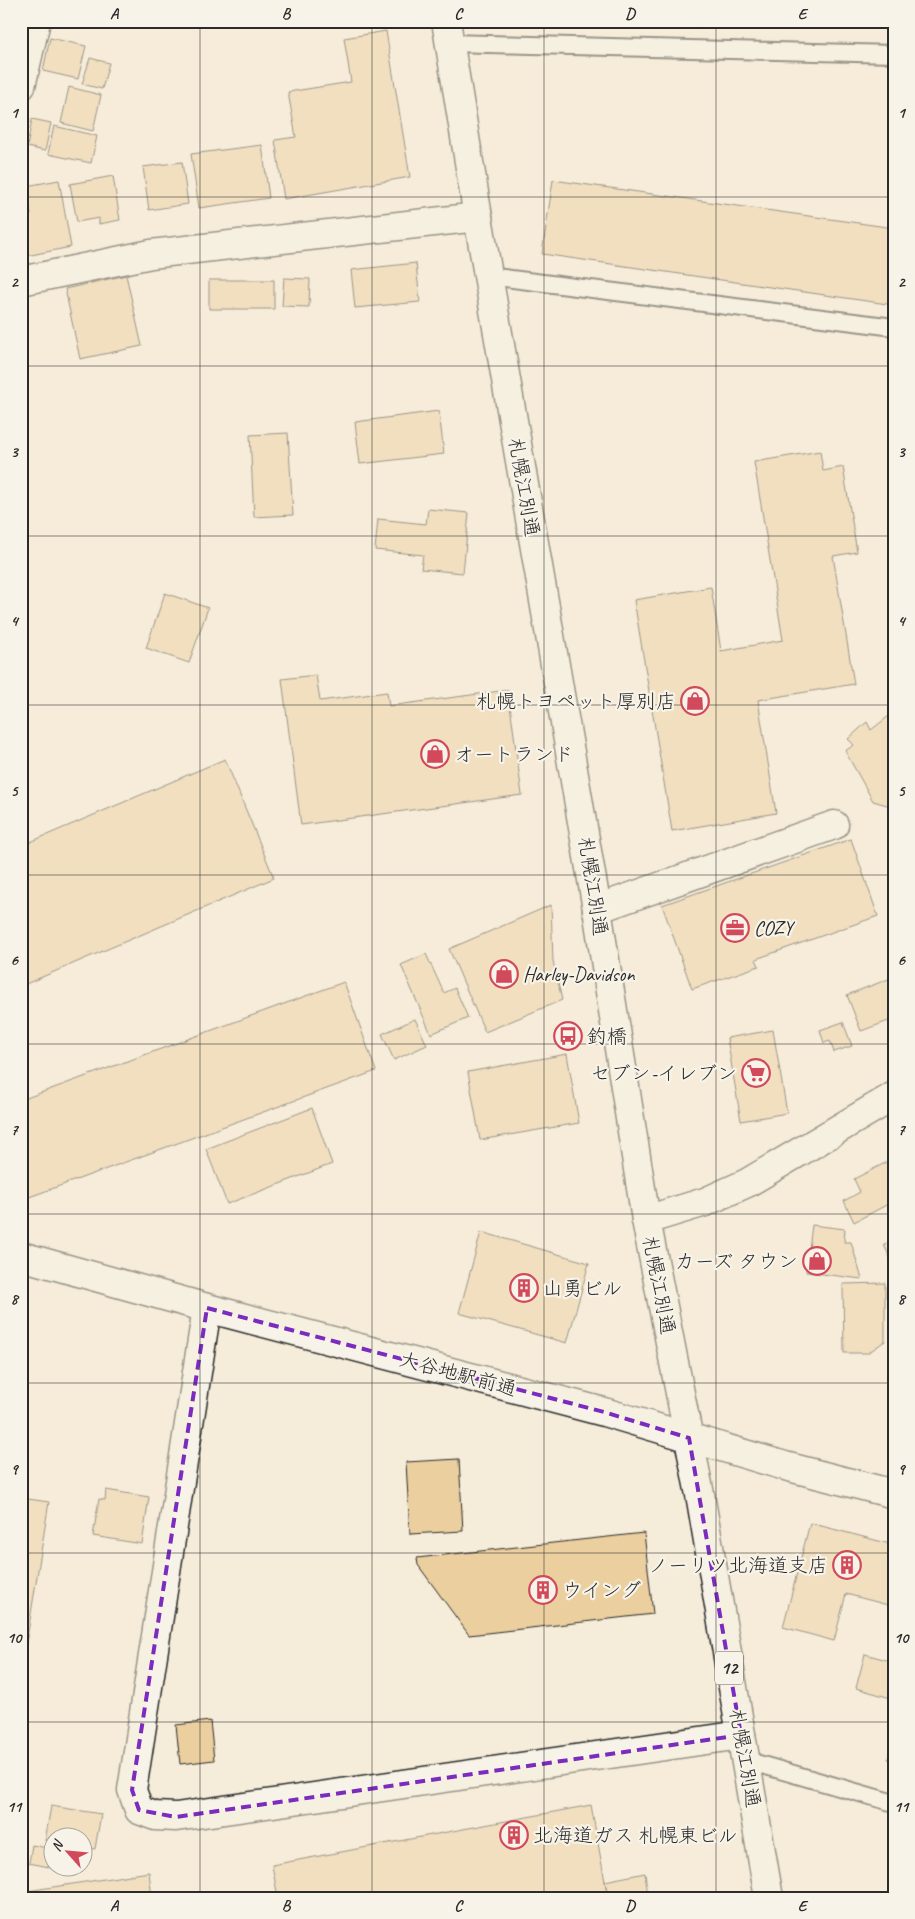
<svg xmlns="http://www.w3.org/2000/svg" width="915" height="1919" font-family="Caveat,'Klee One',sans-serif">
  <rect width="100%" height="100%" fill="#f5ecd9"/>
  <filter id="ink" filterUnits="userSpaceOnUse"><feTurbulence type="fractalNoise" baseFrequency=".02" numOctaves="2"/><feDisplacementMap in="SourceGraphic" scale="10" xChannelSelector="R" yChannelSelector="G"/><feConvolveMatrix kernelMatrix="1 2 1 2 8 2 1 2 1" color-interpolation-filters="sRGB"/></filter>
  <g filter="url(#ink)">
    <!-- building -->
    <path fill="#eccf9f" stroke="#2b2b2b" d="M681,21H735V27L681,28Z
      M386,31L410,177L284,199L275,140L296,137L288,92L351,82L344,38Z
      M50,38L86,46L78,79L43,71Z
      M90,58L109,63L102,89L82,84Z
      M69,87L101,95L93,131L61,123Z
      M32,119L51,123L45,151L27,147Z
      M54,126L97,136L91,163L48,154Z
      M262,145L269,198L199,208L191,154Z
      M182,162L188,204L149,210L143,167Z
      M113,176L120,220L99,224V218L77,222L70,184Z
      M59,180L71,247L21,257V217L31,215L26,186Z
      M553,180L894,228V305L542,254Z
      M416,263L420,302L355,308L351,270Z
      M126,275L142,346L80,359L65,289Z
      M284,278L310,279L309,307L282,306Z
      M209,280H274V309H209Z
      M439,411L444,454L360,464L355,422Z
      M288,433L293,515L254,517L250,435Z
      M820,451L823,471L843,467L857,552L833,556L854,684L758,700L776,813L672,831L634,600L711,587L721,651L783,640L754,462Z
      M428,509L469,513L463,573L421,569L423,555L375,550L378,519L426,524Z
      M165,593L208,608L189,663L146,648Z
      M316,675L320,701L387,692L389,706L508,690L522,795L301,825L282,679Z
      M889,716L894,720V807L873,801L845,751L854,745L848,739L867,722L871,730Z
      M225,759L274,878L21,986V846Z
      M851,839L878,916L756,959L759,966L692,989L662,905Z
      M551,905L553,961L562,1000L485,1032L449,949Z
      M426,954L444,993L455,988L468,1018L431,1034L401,965Z
      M894,977V1019L861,1031L847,995Z
      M344,982L376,1071L21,1200V1100Z
      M415,1019L427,1045L394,1060L382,1034Z
      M843,1022L852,1046L834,1052L830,1041L824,1043L820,1030Z
      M773,1030L787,1113L741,1121L727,1038Z
      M567,1054L579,1123L480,1140L468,1072Z
      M312,1108L332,1164L227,1204L206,1149Z
      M887,1162L894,1176V1201L854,1222L844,1201L860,1192L854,1179Z
      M812,1225L845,1229L844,1242H851L862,1279L806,1272Z
      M481,1232L589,1263L567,1343L459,1313Z
      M894,1241V1266L884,1245Z
      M885,1283V1341L868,1353H844L843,1284Z
      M459,1459L463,1531L410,1534L406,1462Z
      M106,1490L149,1497L142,1544L93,1536L99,1499L105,1500Z
      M21,1498L49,1502L21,1676Z
      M810,1523L894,1545V1585L888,1605L846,1594L834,1641L783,1627Z
      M644,1533L653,1614L469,1635L418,1565L417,1558Z
      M865,1654L894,1662V1699L856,1688Z
      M210,1721L214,1760L180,1764L176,1725Z
      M894,1737V1760L888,1759Z
      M591,1805L608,1898H278L272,1865Z
      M51,1806L101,1814L95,1849L82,1847V1836H52V1842L45,1841Z
      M32,1845L52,1849V1866H59V1869L29,1863Z
      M149,1872L152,1898H21V1892Z
      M645,1873L648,1895L631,1898H608L605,1881Z"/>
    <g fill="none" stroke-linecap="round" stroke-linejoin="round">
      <defs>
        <path id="lane" d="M450,43L894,54
          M488,276L894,327
          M745,1760L894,1803"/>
        <path id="street" d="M21,86L36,21
          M21,281L151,254L478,217
          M597,909L834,825
          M207,1308L132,1790L139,1810L155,1816L176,1817L741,1735"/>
        <path id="secondary" d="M646,1220L705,1202L747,1183L894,1096
          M21,1256L207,1308L604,1412L785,1466L894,1494"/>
        <path id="highway" d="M446,21L478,217L597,909L646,1220L701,1500L769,1898"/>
      </defs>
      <!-- lane casing -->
      <use href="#lane" stroke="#2b2b2b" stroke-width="20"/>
      <!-- street casing -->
      <use href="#street" stroke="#2b2b2b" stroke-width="31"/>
      <!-- secondary casing -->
      <use href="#secondary" stroke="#2b2b2b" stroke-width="31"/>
      <!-- highway casing -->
      <use href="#highway" stroke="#2b2b2b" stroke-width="31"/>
      <!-- lane -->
      <use href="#lane" stroke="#f7f3e8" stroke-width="16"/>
      <!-- street -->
      <use href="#street" stroke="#f7f3e8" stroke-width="28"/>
      <!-- secondary -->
      <use href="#secondary" stroke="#f7f3e8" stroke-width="28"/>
      <!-- highway -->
      <use href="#highway" stroke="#f7f3e8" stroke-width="28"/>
    </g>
  </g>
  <!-- marked area -->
  <path d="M0 0H915V1919H0ZM207,1308L604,1412L689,1438L741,1735L176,1817L139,1810L132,1790Z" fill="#f5ecd9" fill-opacity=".55" fill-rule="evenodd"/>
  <path fill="none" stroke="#7b2cbf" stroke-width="4" stroke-dasharray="10 6" stroke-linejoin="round" d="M207,1308L604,1412L689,1438L741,1735L176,1817L139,1810L132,1790Z"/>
  <!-- grid -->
  <path fill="none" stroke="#2b2b2b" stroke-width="1" stroke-opacity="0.55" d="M200,21V1898M372,21V1898M544,21V1898M716,21V1898M21,197H894M21,366H894M21,536H894M21,705H894M21,875H894M21,1044H894M21,1214H894M21,1383H894M21,1553H894M21,1722H894"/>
  <!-- icons -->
  <defs>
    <symbol id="shop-ring" viewBox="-11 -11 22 22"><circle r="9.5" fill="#f7f3e8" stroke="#d1495b" stroke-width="1.5"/><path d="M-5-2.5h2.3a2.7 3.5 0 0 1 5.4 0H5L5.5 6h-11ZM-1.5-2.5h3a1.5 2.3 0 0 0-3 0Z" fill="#d1495b"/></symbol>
    <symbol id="office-ring" viewBox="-11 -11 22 22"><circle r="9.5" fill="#f7f3e8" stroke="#d1495b" stroke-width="1.5"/><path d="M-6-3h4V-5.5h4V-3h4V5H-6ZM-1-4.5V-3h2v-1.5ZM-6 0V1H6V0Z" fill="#d1495b"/></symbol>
    <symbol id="bus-ring" viewBox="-11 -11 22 22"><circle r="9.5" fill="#f7f3e8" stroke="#d1495b" stroke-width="1.5"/><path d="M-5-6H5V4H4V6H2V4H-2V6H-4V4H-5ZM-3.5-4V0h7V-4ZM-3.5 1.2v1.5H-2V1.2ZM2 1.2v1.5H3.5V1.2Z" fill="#d1495b"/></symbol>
    <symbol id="supermarket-ring" viewBox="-11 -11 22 22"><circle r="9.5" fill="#f7f3e8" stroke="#d1495b" stroke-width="1.5"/><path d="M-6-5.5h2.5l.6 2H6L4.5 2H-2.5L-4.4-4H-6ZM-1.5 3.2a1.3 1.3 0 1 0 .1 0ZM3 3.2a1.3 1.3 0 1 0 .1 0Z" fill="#d1495b"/></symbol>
    <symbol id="building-ring" viewBox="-11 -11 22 22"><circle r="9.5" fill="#f7f3e8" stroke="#d1495b" stroke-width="1.5"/><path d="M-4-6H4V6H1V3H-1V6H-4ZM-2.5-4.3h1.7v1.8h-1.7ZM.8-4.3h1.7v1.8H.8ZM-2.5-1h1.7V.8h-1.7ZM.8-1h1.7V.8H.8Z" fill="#d1495b"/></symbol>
  </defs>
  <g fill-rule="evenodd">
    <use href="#shop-ring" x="679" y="685" width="32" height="32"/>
    <use href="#shop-ring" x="419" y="738" width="32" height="32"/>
    <use href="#office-ring" x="719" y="912" width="32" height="32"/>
    <use href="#shop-ring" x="488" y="958" width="32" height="32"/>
    <use href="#bus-ring" x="552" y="1020" width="32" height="32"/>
    <use href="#supermarket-ring" x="740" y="1057" width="32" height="32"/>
    <use href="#shop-ring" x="801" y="1245" width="32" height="32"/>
    <use href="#building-ring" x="508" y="1272" width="32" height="32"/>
    <use href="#building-ring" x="831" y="1549" width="32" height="32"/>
    <use href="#building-ring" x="527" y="1574" width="32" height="32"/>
    <use href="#building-ring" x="498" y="1819" width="32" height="32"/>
  </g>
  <g text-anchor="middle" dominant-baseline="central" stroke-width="4.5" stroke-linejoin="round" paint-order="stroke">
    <!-- shield labels -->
    <rect fill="#f7f3e8" stroke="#686764" stroke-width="1" x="715" y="1651.5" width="28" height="33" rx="4"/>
    <g font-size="19" font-weight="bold" fill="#2b2b2b">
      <text x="729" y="1668">12</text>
    </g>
    <!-- street labels -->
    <g font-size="20" fill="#2b2b2b" stroke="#f7f3e8">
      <text transform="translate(524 487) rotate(80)">札幌江別通</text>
      <text transform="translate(593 886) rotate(81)">札幌江別通</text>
      <text transform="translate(659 1285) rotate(79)">札幌江別通</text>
      <text transform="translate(458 1374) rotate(15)">大谷地駅前通</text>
      <text transform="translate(745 1758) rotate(80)">札幌江別通</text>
    </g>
    <!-- poi labels -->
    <g font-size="20" fill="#2b2b2b" stroke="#f7f3e8" text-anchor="start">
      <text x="676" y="701" text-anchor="end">札幌トヨペット厚別店</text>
      <text x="454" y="754">オートランド</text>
      <text x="754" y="928">COZY</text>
      <text x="523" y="974">Harley-Davidson</text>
      <text x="587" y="1036">釣橋</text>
      <text x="737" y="1073" text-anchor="end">セブン-イレブン</text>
      <text x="798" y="1261" text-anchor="end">カーズ タウン</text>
      <text x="543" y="1288">山勇ビル</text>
      <text x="828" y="1565" text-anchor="end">ノーリツ北海道支店</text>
      <text x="562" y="1590">ウイング</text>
      <text x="533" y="1835">北海道ガス 札幌東ビル</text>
    </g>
  </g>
  <!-- margin -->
  <rect width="915" height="1919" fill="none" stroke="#f7f3e8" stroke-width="55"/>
  <!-- north arrow -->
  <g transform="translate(68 1852) rotate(297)"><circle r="24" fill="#f7f3e8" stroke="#a5a39c"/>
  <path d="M0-4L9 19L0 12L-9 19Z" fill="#d1495b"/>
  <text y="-8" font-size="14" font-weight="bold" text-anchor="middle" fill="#2b2b2b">N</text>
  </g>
  <rect x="28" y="28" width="860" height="1864" fill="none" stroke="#2b2b2b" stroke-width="2"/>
  <g font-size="16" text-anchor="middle" font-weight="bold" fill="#2b2b2b">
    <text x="114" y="19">A</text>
    <text x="286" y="19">B</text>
    <text x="458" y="19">C</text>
    <text x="630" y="19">D</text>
    <text x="802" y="19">E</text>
    <text x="14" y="118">1</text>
    <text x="901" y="118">1</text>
    <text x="14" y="287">2</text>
    <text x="901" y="287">2</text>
    <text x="14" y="457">3</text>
    <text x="901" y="457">3</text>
    <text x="14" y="626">4</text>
    <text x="901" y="626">4</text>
    <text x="14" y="796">5</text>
    <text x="901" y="796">5</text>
    <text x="14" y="965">6</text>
    <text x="901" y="965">6</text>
    <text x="14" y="1135">7</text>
    <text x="901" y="1135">7</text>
    <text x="14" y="1304">8</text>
    <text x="901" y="1304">8</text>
    <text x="14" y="1474">9</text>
    <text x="901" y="1474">9</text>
    <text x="14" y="1643">10</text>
    <text x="901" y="1643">10</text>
    <text x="14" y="1812">11</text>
    <text x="901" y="1812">11</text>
    <text x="114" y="1911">A</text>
    <text x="286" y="1911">B</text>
    <text x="458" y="1911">C</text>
    <text x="630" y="1911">D</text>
    <text x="802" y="1911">E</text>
  </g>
</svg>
